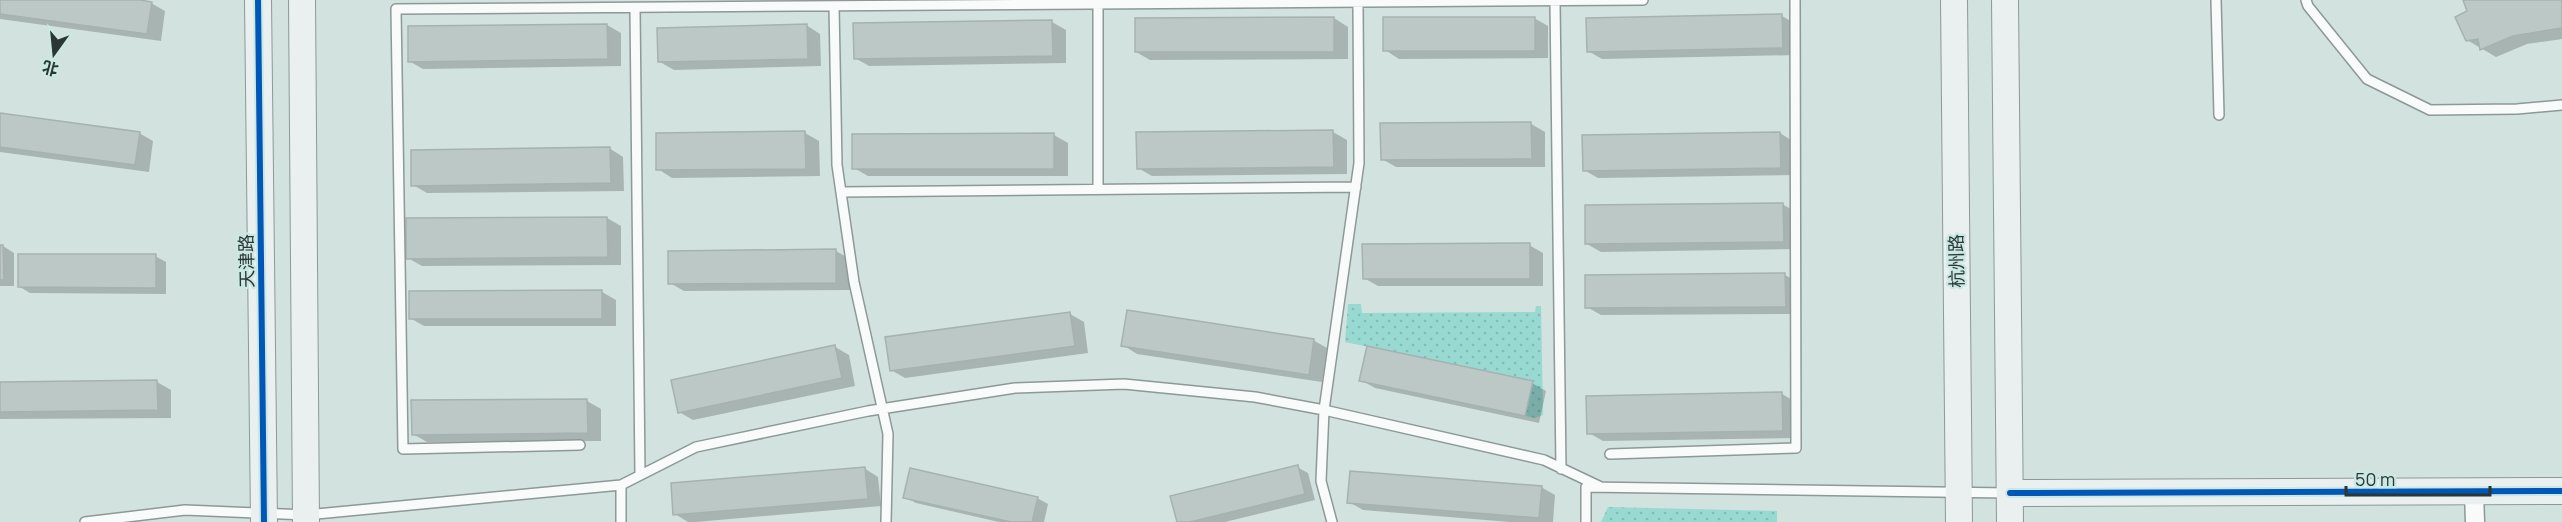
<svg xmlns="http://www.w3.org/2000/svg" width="2562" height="522" font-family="Manrope,'Noto Sans SC',sans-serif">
  <defs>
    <pattern id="green-dots" width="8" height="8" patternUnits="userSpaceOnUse" patternTransform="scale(1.5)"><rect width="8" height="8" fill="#98dad2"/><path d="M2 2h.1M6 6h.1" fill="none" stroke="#83bcb5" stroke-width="1.8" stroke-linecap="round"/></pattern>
  </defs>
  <rect width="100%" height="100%" fill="#d1e2df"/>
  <!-- green -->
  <path fill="url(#green-dots)" d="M1348,304H1361L1362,313L1535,312L1536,306H1541L1543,415L1535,418L1525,416L1532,381L1345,342Z
    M1608,507L1777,511V522H1601Z"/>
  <!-- shadow -->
  <path fill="#0003" d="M0,0H128L151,3L165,11L161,41L0,19Z
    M2465,0H2562V39L2527,44L2496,57L2467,40L2469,12Z
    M1782,16L1796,24L1797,55L1602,59L1588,51Z
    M1334,18L1348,27V59L1150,60L1136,52Z
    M1534,18L1548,26V58L1399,59L1385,50Z
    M1052,22L1066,30V63L869,66L855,58Z
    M607,25L621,33V66L423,69L409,61V28Z
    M806,25L820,34L821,66L674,70L660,62Z
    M0,115L139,133L153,141L149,172L0,152Z
    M1531,124L1545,132V167H1396L1382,159Z
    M1333,132L1347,140V174L1152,176L1138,168Z
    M805,133L819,141L820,176L672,178L658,169L657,134Z
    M1780,133L1794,142L1795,175L1598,178L1584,170V136Z
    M1054,135L1068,143V176H868L854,168Z
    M609,148L623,157L624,191L427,193L413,185Z
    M1782,204L1796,212L1797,249L1601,252L1587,244Z
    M607,218L621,226V265L422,266L408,258Z
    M1529,245L1543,253V286H1378L1364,278Z
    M3,246L14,253V286H0V247Z
    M836,251L850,259V290L684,291L670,283Z
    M155,256L166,262V294L30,293L20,287Z
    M1785,275L1799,283V314L1601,315L1587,307Z
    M602,292L616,300V326H424L410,318Z
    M1070,314L1084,322L1088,353L905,378L891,370Z
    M1313,340L1327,348L1322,382L1137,354L1123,345Z
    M835,347L849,355L855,386L693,420L679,412Z
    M1361,380L1532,383L1546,391L1539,423L1375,388Z
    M157,382L171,390V418L0,419V383Z
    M1782,394L1796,402V438L1603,441L1589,433Z
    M587,401L601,409V441L427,442L413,434Z
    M1297,467L1308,473L1315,500L1225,522H1178Z
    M864,468L878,477L881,506L696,522H688L675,514Z
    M1541,487L1555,495L1553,522H1510L1363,510L1349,502Z
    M905,497L1037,498L1048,504L1044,522H999L916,503Z"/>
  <!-- building -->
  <path fill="#bbc8c6" stroke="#a6b2b0" stroke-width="1.5" d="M0,0H140L152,2L147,34L0,14Z
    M2463,0H2562V28L2513,36L2480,50L2478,39L2466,41L2455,17L2467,11Z
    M1782,14L1783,48L1587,52L1586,18Z
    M1334,17V52H1135V18Z
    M1383,17H1535V51H1383Z
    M1052,20L1053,56L854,59L853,23Z
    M607,24L608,59L408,62V26Z
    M807,24L808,59L658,62L657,28Z
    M0,113L140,132L135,165L0,147Z
    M1531,122L1532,159L1381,160L1380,123Z
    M1333,130L1334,167L1137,169L1136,132Z
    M805,131L806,169L656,170V133Z
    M1780,132L1781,168L1583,171L1582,135Z
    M1054,133V169H852V134Z
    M610,147L611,183L411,186V150Z
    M1783,203L1784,242L1585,244V205Z
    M607,217L608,257L406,259V218Z
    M1530,243V279H1363L1362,244Z
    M0,245H3L4,280H0Z
    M836,249V283L668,284V251Z
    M18,254H156V288L18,287Z
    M1785,273L1786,307L1585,308V275Z
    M602,290V319H409V291Z
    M1127,310L1314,339L1309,375L1121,346Z
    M1070,312L1075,346L890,371L885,337Z
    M835,345L842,378L678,413L671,380Z
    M1367,346L1533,381L1525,416L1359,381Z
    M157,380L158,410L0,412V382Z
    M1782,392L1783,431L1587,434L1586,396Z
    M587,399L588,433L412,435L411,400Z
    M1298,465L1305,494L1190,522H1177L1170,496Z
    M865,467L868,499L673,515L671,483Z
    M910,468L1038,497L1032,522H1011L903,498Z
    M1350,471L1542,486L1539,518L1347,503Z"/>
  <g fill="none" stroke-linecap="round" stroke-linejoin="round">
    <defs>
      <path id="lane" d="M2216,0L2219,115
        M2306,0L2308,6L2367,79L2430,110L2517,109L2562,105
        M1555,2L1561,469
        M1098,5V189
        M834,6L837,165L854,282L888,434L886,522
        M635,8L640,475
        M841,192L1356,187
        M580,445L403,449L396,9L1643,0
        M1610,454L1796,448L1795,0
        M621,485V522
        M85,522L185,510L306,515L621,485L696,447L868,411L1015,388L1124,384L1255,397L1324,410L1544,460L1601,487
        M1332,522L1321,481L1324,410L1359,163L1358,3
        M1586,522V487L2008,493"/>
      <path id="street" d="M2474,492L2475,522"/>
      <path id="secondary" d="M258,0L264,522
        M302,0L306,522
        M1954,0L1959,522
        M2005,0L2010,522
        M2010,493L2562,491"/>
    </defs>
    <!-- lane casing -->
    <use href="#lane" stroke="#8c9997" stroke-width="12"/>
    <!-- street casing -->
    <use href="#street" stroke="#8c9997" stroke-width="21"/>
    <!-- secondary casing -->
    <use href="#secondary" stroke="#8c9997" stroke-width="28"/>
    <!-- lane -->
    <use href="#lane" stroke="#f8fbfa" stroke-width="9"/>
    <!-- street -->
    <use href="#street" stroke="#f8fbfa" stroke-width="18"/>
    <!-- secondary -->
    <use href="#secondary" stroke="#e9f0ef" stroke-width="26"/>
    <defs>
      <path id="cycleway" d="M258,0L264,522
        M2010,493L2562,491"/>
    </defs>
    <!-- cycleway casing -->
    <use href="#cycleway" stroke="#cbe8e3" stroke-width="10"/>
    <!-- cycleway -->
    <use href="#cycleway" stroke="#0057b8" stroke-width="6"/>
  </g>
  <g text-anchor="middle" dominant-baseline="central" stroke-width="4.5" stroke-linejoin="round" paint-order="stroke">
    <!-- street labels -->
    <g font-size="18" fill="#2b3735" stroke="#cbe8e3">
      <text transform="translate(246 261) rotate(-91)">天津路</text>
      <text transform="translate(1956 261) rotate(-91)">杭州路</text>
    </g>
  </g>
  <!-- north arrow -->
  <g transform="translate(54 54) rotate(195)" stroke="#cbe8e3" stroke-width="4.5" paint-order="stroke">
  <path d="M0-4.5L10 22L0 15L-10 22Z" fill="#2b3735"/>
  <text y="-9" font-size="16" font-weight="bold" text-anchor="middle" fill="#2b3735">北</text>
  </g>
  <!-- scale -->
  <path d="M2346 486v9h144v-9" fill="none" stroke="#2b3735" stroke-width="3"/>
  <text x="2355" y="486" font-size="18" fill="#2b3735" stroke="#cbe8e3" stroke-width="4.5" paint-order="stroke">50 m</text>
</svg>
